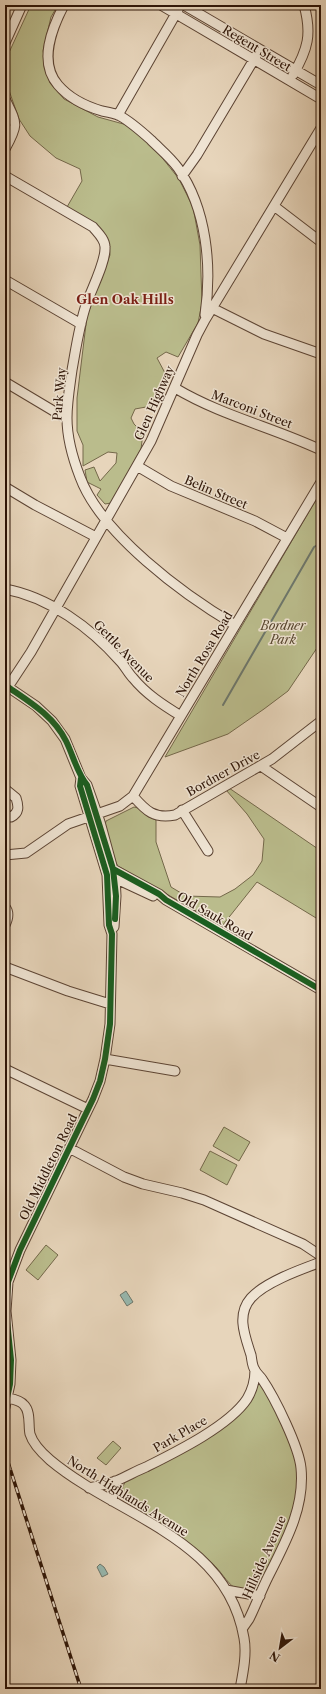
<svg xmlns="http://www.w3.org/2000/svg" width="326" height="1694" font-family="'Libre Caslon Text',serif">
  <rect width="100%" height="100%" fill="#e7d5bb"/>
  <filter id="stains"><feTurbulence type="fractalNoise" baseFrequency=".005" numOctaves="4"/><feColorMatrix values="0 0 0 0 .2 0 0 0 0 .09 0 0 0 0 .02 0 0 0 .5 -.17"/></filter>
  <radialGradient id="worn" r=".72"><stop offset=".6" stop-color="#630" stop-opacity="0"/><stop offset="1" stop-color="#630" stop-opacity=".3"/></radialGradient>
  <!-- green -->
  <path fill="#babc8c" stroke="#74684a" d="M31,5H58L51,17L43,51L50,83L64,99L98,117L127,125L156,150L179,179L193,207L200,245L202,303L198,323L178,357L166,352L157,358L165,373L162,389L151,410L146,407L135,409L131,418L134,424L143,433L141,449L111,503L105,504L97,495L101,489L87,482L85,470L94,467L100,481L116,463L117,453L108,452L83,466V445L77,431V398L87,316L110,255C109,229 87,219 67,207L82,181L80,169L56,158L30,136L19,119L5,79L6,59Z
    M317,498L321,500V642L288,691L264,709L228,734L165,757Z
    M229,788L321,851V921L257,882L222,926L118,866L116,863L105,825L106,821L134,807L138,808L147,816L156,820V842L171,887L186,896L220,897L235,889L253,875L262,861L264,839L247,814L226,790Z
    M224,1127L250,1142L239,1161L213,1146Z
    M210,1151L237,1165L227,1185L200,1170Z
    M46,1245L58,1255L38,1280L26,1270Z
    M257,1377L281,1420L299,1469L298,1491L288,1531L256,1593C250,1592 241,1592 235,1588C226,1582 221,1571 212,1563C203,1555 194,1547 183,1540C162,1526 136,1512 122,1489L125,1482L155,1465L246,1405Z
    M113,1441L121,1448L106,1465L97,1458Z"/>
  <!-- water -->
  <path fill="#97b9b0" stroke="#6d776c" d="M126,1291L133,1302L127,1306L120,1295Z
    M100,1564L104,1567L108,1574L102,1577L97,1567Z"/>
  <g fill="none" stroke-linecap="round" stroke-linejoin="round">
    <!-- stream -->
    <path stroke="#6d776c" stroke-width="2" d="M223,705L314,547L321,543"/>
    <defs>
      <path id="minor" d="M64,5C52,28 38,62 58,85C70,99 85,106 102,111C108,112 115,113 120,116C131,122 141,131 151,140C160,149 171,158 178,168C207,209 212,267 205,315
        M161,5L321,99
        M184,5L321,85
        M5,43L22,5
        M293,75C308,49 312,34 304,5
        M5,99C17,124 19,124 5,149
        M118,115L178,10
        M5,176L93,227C97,232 105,239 105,247C106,262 91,290 86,305C79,326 76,348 72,370C70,385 67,402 67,418C67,437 73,459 80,477C101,534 184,595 235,625
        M182,176L197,155L256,56
        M274,206L321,242
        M5,280L81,324
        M212,308L264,334L321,354
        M5,382L67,419
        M175,388C222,416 272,427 321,450
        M137,466L171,486L255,521L287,538
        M5,487L35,505L96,537
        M5,589C49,597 91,628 120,661C125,666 128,673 133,678C146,694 163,705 181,716
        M5,685L36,706L52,721L65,739L81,778L87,785L100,822L115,877L116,896L114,927
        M8,687L31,652L151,441L197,335L205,320L321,128
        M261,766L321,807
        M5,789L16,798C19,807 19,813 11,817L5,815
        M133,796C146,811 154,819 175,815L272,759L321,721
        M182,810L208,851
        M5,855L26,853L68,824L120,806L133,796L321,482
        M113,869L159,894L166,900L321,990
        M110,876L153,896
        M5,907C10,913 8,919 5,925
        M5,967L68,991L110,1004
        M105,1059L175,1071
        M5,1069L88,1109
        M69,1148L124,1177L143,1184L182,1193L204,1200L303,1244L321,1256
        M8,1398C13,1399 21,1401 24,1405C31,1412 28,1425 30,1434C33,1444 42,1453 50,1460C118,1517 227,1537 244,1638C247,1654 243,1673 240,1689
        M5,1407L10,1384L11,1360L6,1311L8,1282L20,1250L93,1099L100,1081L105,1059L110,1024L112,934L109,925L107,875L80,786L81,778
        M89,1488C98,1486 107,1484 116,1481C126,1477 136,1471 146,1467C176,1452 229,1426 247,1399C253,1389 255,1381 255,1370
        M112,1501L115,1481
        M226,1590L260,1596
        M242,1629L249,1619C256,1605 261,1591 268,1577C285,1543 305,1508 301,1468C299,1447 275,1398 262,1379C260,1376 256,1373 255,1370C252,1366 252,1360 251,1355C245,1336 236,1315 251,1298C265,1282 302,1269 321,1262"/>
    </defs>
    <!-- minor casing -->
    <use href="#minor" stroke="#5c4434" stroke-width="11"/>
    <!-- minor -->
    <use href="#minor" stroke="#efe4d3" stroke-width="9"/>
    <defs>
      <path id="rail" d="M5,1453L81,1689"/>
    </defs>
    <!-- rail casing -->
    <use href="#rail" stroke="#2d1407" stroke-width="3.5"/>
    <!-- rail -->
    <use href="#rail" stroke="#efe4d3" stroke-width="2" stroke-dasharray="6" stroke-linecap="butt"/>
    <defs>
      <path id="cycleway" d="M5,685C28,701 53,715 66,741C73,755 77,773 87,785L113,869L116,896L115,919
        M113,869L159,894L166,900L321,990
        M5,1407L10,1384L11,1360L6,1311L8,1282L20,1250L93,1099L100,1081L105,1059L110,1024L112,934L109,925L107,875L80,786L81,778"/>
    </defs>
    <!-- cycleway casing -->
    <use href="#cycleway" stroke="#efe4d3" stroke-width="8"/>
    <!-- cycleway -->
    <use href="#cycleway" stroke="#1b5e20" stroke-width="6"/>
  </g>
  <g text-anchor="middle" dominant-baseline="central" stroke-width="3" stroke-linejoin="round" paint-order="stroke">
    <!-- street labels -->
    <g font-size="12" fill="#2d1407" stroke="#efe4d3">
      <text transform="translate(257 48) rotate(31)">Regent Street</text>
      <text transform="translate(59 394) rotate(-85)">Park Way</text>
      <text transform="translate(154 403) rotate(-66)">Glen Highway</text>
      <text transform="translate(252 409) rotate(21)">Marconi Street</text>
      <text transform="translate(216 492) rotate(23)">Belin Street</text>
      <text transform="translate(124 651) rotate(46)">Gettle Avenue</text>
      <text transform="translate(204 654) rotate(-59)">North Rosa Road</text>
      <text transform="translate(223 773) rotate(-29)">Bordner Drive</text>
      <text transform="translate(215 916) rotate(30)">Old Sauk Road</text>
      <text transform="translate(48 1167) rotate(-64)">Old Middleton Road</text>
      <text transform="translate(180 1434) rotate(-30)">Park Place</text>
      <text transform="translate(128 1496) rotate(32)">North Highlands Avenue</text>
      <text transform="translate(264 1557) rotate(-66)">Hillside Avenue</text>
    </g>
    <!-- park labels -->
    <g font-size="12" font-style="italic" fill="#57462f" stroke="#efe4d3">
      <text x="283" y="625">Bordner<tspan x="283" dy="14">Park</tspan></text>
    </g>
    <!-- neighbourhood labels -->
    <g font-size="13" font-weight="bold" fill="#7a1f14" stroke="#efe4d3">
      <text x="125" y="299">Glen Oak Hills</text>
    </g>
  </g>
  <!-- margin -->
  <rect width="326" height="1694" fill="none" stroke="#e7d5bb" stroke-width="20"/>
  <rect x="6" y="6" width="314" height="1682" fill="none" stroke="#2d1407" stroke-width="2"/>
  <rect x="10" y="10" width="306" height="1674" fill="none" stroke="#2d1407"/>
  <!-- north arrow -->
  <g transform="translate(280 1648) rotate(211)" stroke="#efe4d3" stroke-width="3" paint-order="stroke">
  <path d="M0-3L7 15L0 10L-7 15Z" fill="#2d1407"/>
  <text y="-6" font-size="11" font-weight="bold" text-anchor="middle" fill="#2d1407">N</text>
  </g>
  <rect width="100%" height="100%" filter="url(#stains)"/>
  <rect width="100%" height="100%" fill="url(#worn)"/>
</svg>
